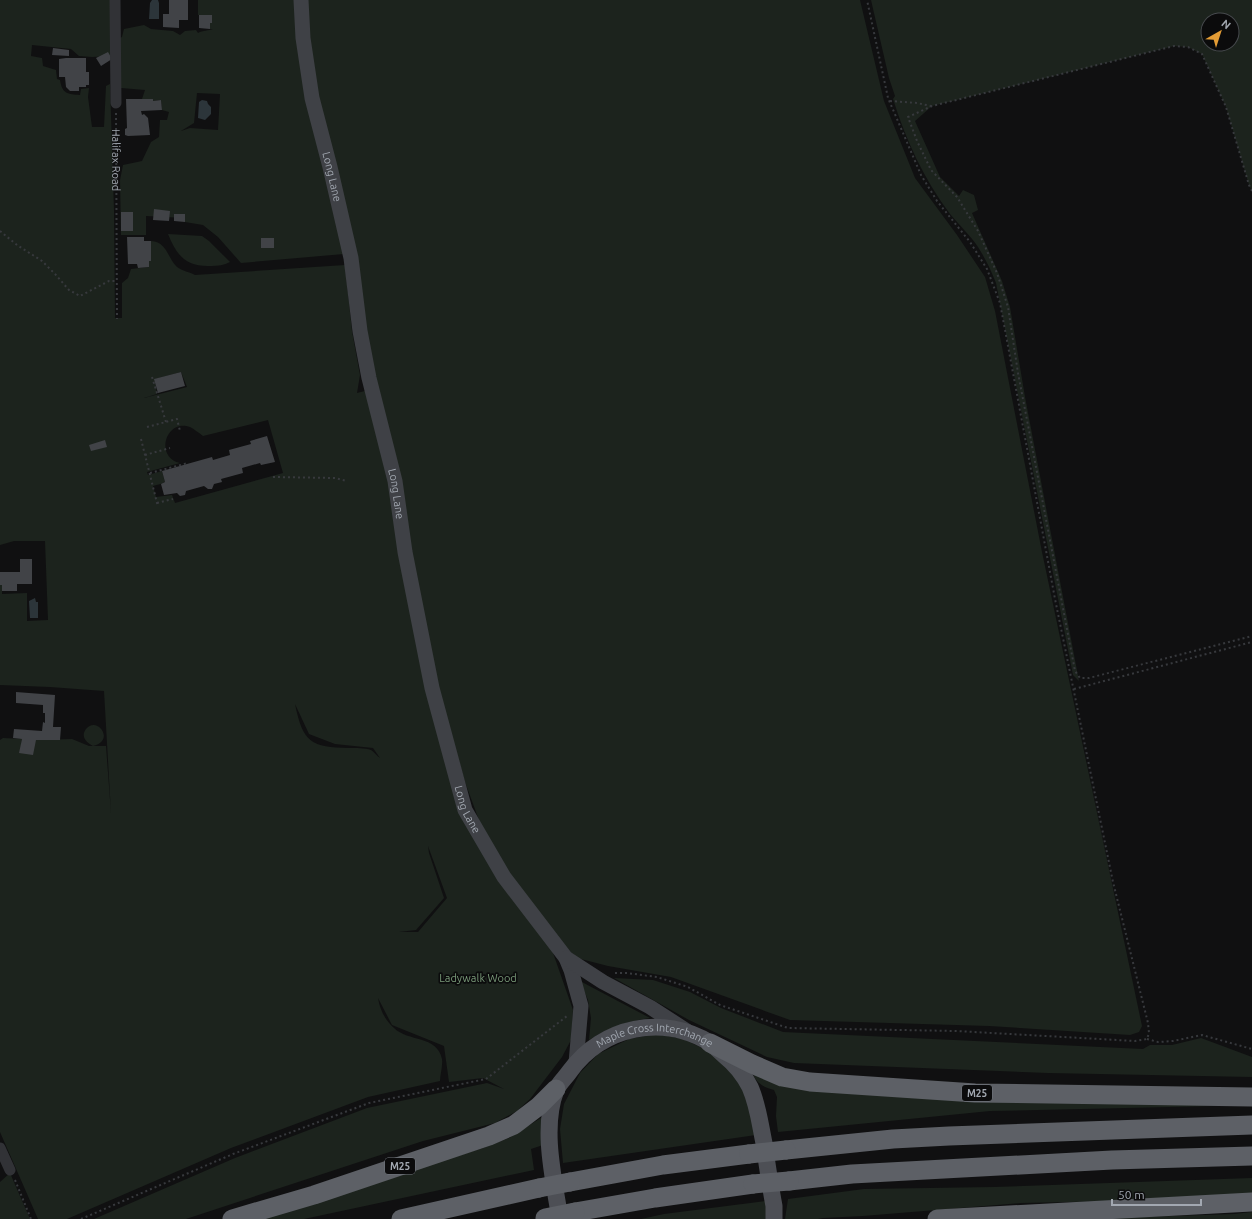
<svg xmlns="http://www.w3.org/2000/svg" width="1252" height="1219" font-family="Ubuntu,sans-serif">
  <rect width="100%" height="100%" fill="#101011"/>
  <!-- green -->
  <path fill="#1c231d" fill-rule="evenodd" d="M0,0H111L113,56L92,57L79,56L71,49L32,45L31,56L42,58L43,66L56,70L57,79L60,80C62,94 68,94 80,95L81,89L89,88L88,97L92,127H104L106,86L110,84L114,210L115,318H122V283L128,278L131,269L149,267V261H151V241C167,242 167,257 177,267C182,271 190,272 195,275L345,265L352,331L360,375L357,393L365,391L371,400L460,811L552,950L573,1010L571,1040L562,1057L530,1099L517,1111L495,1123L423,1141L186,1219H94L235,1158L367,1108L487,1083L504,1089L483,1078L449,1082L444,1046L392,1025L378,998C380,1010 385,1020 394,1028C408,1042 437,1035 442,1059C443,1066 440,1075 440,1081L368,1097L231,1148L67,1219H38L0,1132V740L3,738L22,739L20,753L36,740L72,739L89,746H93C87,743 80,737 86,729C97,715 116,741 93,746H106L111,813L104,691L50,687L0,685V585H2V594L27,593V621L48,620L45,541H14L0,545V154H5H0ZM181,372L187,387L144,398L157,394L155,379ZM268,420L283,473L175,503L172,495L156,497L153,486L164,483L163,482H165L162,471L148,475L147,472L180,463C154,457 166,418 190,427C194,429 199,433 203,436ZM295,704L309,734L335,744L373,748L380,758C377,756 374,752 371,750C365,748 356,748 349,748C311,747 303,743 295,704ZM428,846L447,898L418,932H399L416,930L444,898L429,853Z
    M198,0H298L344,254L241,263L218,237L203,225L185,222V218L146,216V235H121L120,180L123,165L142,161L151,142L159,137L160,120H167L169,112L162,110L161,100L153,101V99H142L145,90L121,88L120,38L122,37L124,29L144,25L151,29L173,31L180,35L185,31L196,30L198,33C203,30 208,31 213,29H210V23H212V15H198ZM197,93L220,94L218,130L190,128L181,131L194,123Z
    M306,0H860L884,101L915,178L957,235L985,277L995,311L1042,552L1142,1026L1139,1032L1130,1035L989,1026L790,1020L671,977L608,966L577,958L553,935L509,874L483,831L465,782L439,691L363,336L316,97Z
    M871,0H1252V191L1249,185L1226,107L1202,54L1188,47L1174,46L932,106L915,121L940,177L959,196L963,190L974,195L978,210L972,213L1002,281L1010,307L1025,397L1079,681L1073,675L996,283C991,270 985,258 978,247C970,235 959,225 950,214C924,179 906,141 893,99L895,96L889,78ZM1208,20H1232V44H1208Z
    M168,234L202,236L209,241L230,262C224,265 218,266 211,266C186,267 177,256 168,234Z
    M614,978L653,980L690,992L721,1008L783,1032L1143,1049L1150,1045H1172L1201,1038L1252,1057V1077L1048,1073L794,1063L767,1057L689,1020Z
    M580,981L650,1018C625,1022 610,1027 589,1040L591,1018L588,1000Z
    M657,1034L683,1039L704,1049L724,1063L742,1087L752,1114L756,1135L563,1163L560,1129L564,1104L580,1073L598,1054L629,1039Z
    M752,1072L1214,1106L990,1111L778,1132L776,1116L777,1097L774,1090C763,1087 756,1083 752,1072Z
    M544,1116L543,1145L531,1149L534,1170L304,1219H253L483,1148L509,1138Z
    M10,1173L30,1219H0V1182Z
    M1252,1178V1194L1168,1200L1021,1203L863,1216L823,1218L818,1219H785L788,1199L864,1189L994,1187Z
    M766,1201L767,1219H641L664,1214Z
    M1252,1212V1219H1079L1234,1214Z"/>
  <!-- water -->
  <path fill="#2c353a" d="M152,0H158L159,3V19H149L150,3Z
    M202,100L207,101L208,104L211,107V114L205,120L198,118L199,102Z
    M35,598L36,602H38V618H30L29,601Z"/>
  <!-- building -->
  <path fill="#414347" d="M169,0H188V20H179V28L163,27V14H169Z
    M199,15H212V23H210V29L199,28Z
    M53,48L69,50V56L52,55Z
    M108,52L112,59L101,66L96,58Z
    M66,58H86V72H89V85H86V87H79V91H70L66,87L65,77H59V59Z
    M126,99H153V101L161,100L162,110L141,111L142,115L144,114L148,118L150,135L128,136L125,135V129L127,128Z
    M154,209L170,211L169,221L153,220Z
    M121,212H133V231H121Z
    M174,214H185V222L174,221Z
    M127,237H144V241H151V261H149V267L138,268L137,264H128Z
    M261,238H274V248H261Z
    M181,372L185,386L158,393L154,379Z
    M267,436L275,462L261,465L260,463L242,468L243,473L221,479L222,482L214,484L212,489H208L204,486L186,491L185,495L180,496L177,493L164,495L161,484L165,482L162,471L212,457L213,460L230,455L229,450L251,444L250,441Z
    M105,440L107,447L91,451L89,445Z
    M20,559H32V584H17V591H2V585H0V572H20Z
    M16,692L55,695L53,727H61L60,740H36L33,755L19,753L22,739L13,738L14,729L42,731L43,722L45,723V713H43V705L16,703Z"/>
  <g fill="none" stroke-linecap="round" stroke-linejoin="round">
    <!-- path -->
    <g stroke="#37393d" stroke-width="2" stroke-dasharray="2 3" stroke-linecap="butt">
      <path d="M890,101L917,103L931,106"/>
      <path id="s1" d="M116,113L117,319"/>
      <path d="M1252,191L1249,185L1226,107L1202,54L1188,47L1174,46L932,106L908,117L917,141L931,170L957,197L978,231L997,273L1008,307L1018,373L1075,671L1080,678H1089L1252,636"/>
      <path d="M0,231L17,245L42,261L55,274L69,290L80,296L109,281H117"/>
      <path d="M152,377L166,422"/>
      <path d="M147,427L177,419L180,431"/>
      <path d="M141,439L158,507"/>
      <path d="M145,455L170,448"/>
      <path d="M150,473L188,463"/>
      <path d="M273,477L335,478L347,481"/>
      <path d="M157,503L173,499"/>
      <path d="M1074,689L1252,642"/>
      <path d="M615,973H627L657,977L688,987L720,1005L788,1028L956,1031L1135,1041L1147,1039L1149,1033L1148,1023L1113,882L1055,599L1000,303L987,269L970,242L937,201L921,175L888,98L867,0"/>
      <path d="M1147,1039L1158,1042L1173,1041L1202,1035L1252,1049"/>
      <path d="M15,1180L31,1219"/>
      <path d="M81,1219L233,1154L369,1103L486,1079L567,1016"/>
    </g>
    <!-- street -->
    <path stroke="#313236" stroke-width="11" d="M115,0L116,103
      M0,1148L10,1170"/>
    <!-- secondary -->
    <g stroke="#3f4146" stroke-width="15">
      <path id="s2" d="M301,0L303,38L312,98L330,167L351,258L360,331L369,378L395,481L405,552L432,688L465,810L504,877L566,958L571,970L581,1006L576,1063"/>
      <path d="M566,958L603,982L650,1007L687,1031"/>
    </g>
    <!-- primary -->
    <path stroke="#4d4f55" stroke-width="17" id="s3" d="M560,1219C554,1180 541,1128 556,1090C559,1083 566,1077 570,1071C603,1026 663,1014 710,1043C715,1046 719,1051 724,1055C734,1063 744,1075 750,1087C758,1105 760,1124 764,1143C767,1164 770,1185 774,1206V1219"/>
    <!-- highway -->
    <path stroke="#5d6066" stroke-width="19" d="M710,1043L752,1064L782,1077L810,1082L975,1093L1252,1097
      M786,1150L893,1139L949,1136L1252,1125
      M789,1181L852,1174L1112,1160L1252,1156
      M570,1182L663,1165L749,1154
      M575,1212L655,1198L753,1184
      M232,1219L314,1195L489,1136L514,1125L539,1106L556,1089
      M401,1219L539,1188
      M937,1219L1252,1202"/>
    <!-- highway-bridge -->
    <path stroke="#5d6066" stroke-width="19" d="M749,1154L786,1150
      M753,1184L789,1181
      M539,1188L570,1182
      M545,1218L575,1212"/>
  </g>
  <g text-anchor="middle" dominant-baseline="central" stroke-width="3.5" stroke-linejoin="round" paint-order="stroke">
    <!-- shield labels -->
    <g fill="#0b0b0c" stroke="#757980" stroke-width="1">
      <rect x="962" y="1085" width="30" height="16" rx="3"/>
      <rect x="385" y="1158" width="30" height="16" rx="3"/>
    </g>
    <g font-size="10" font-weight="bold" fill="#a2a8b1">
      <text x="977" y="1093">M25</text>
      <text x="400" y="1166">M25</text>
    </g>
    <!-- street labels -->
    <g font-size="11" fill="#a2a8b1" stroke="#0b0b0c">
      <text stroke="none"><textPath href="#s1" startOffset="47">Halifax Road</textPath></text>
      <text stroke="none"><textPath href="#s2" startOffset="180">Long Lane</textPath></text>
      <text stroke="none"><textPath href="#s2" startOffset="504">Long Lane</textPath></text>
      <text stroke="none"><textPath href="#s2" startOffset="828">Long Lane</textPath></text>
      <text stroke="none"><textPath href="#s3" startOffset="253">Maple Cross Interchange</textPath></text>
    </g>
    <!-- park labels -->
    <g font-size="11" fill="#7a9b7a" stroke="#0b0b0c">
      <text x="478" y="978">Ladywalk Wood</text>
    </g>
  </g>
  <!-- north arrow -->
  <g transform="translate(1220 32) rotate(39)"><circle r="19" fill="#0b0b0c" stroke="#474a4e"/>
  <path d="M0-3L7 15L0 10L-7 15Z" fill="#e49c35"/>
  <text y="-6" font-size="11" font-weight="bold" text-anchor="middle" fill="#a2a8b1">N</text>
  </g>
  <!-- scale -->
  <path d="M1112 1199v6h89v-6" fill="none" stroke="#a2a8b1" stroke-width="2"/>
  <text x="1118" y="1199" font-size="12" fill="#a2a8b1" stroke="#0b0b0c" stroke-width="3" paint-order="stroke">50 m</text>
</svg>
